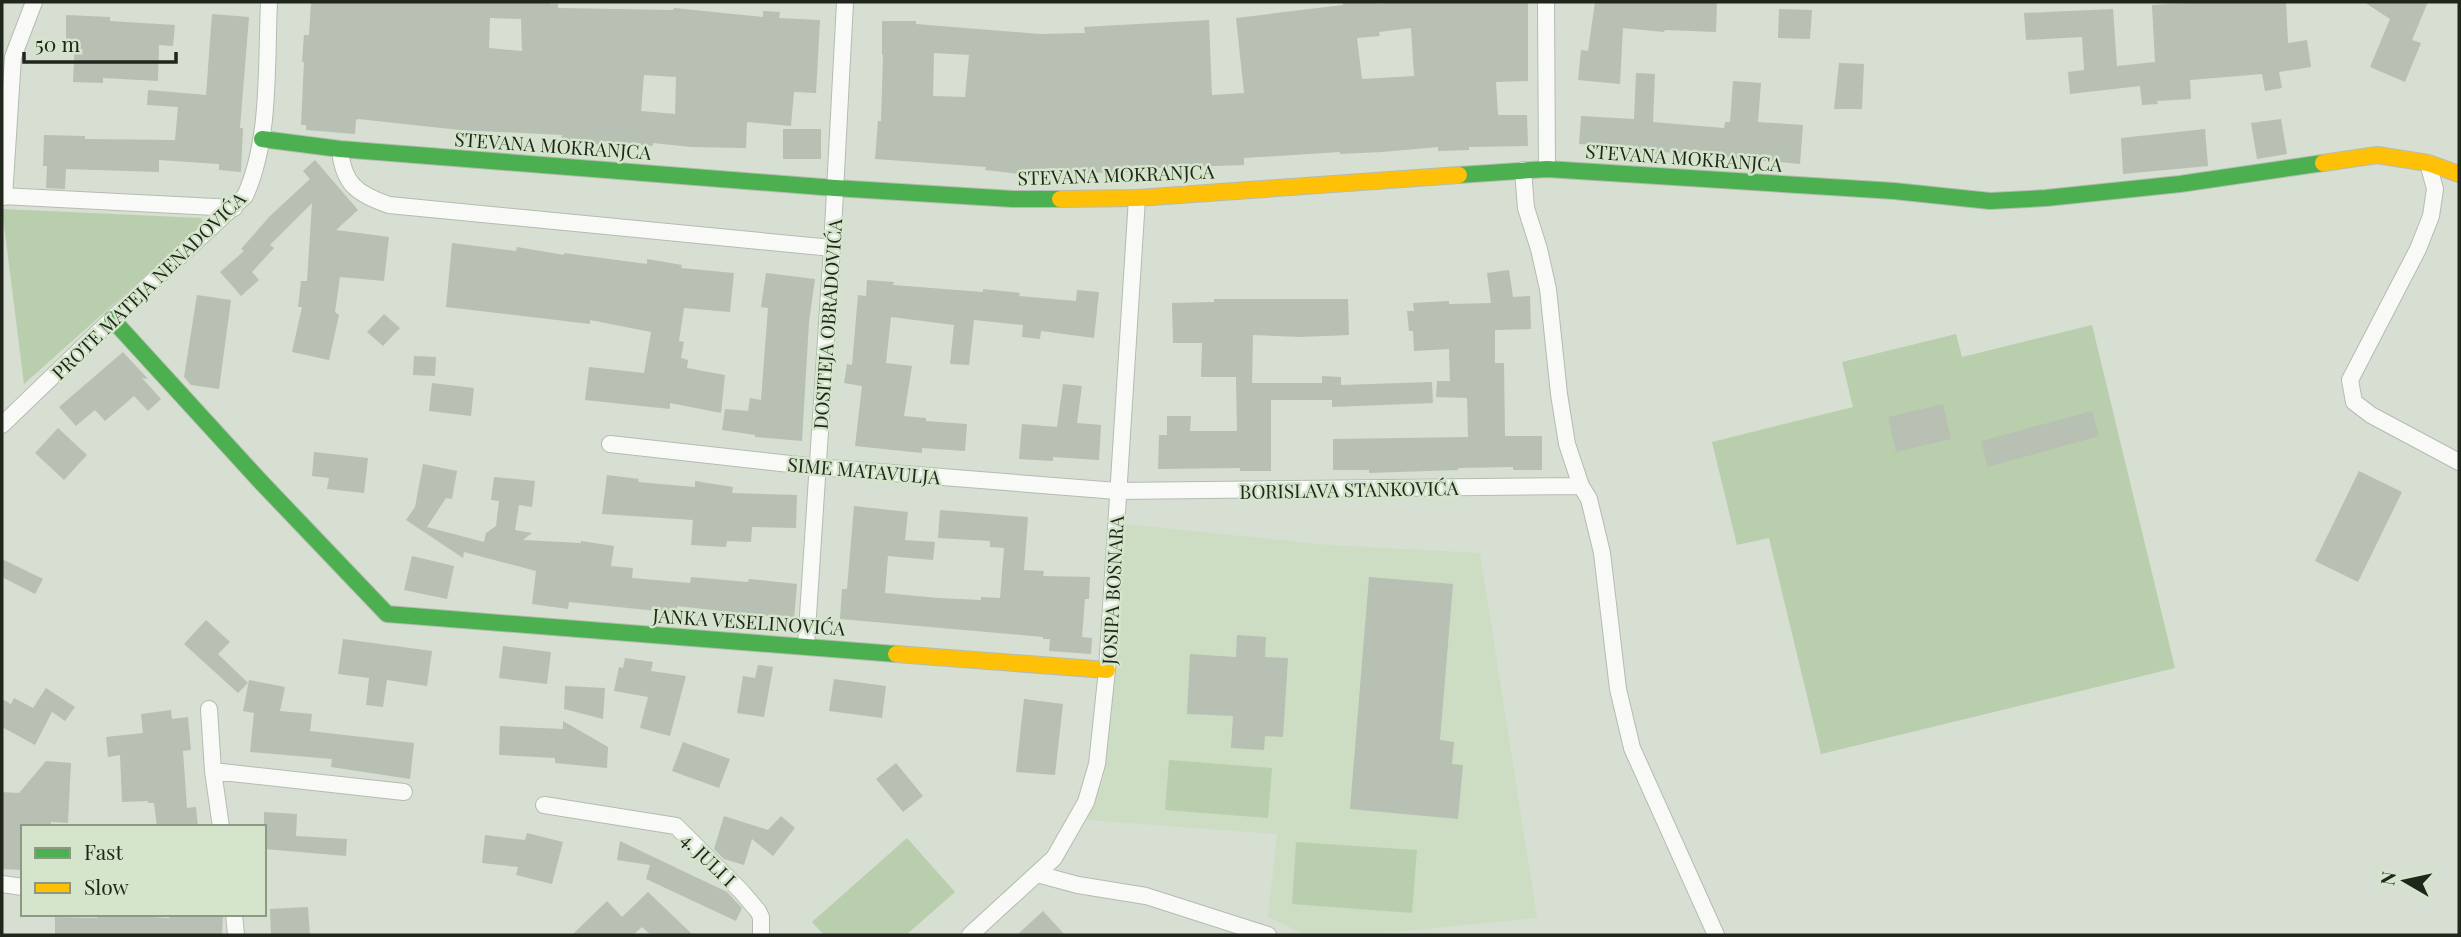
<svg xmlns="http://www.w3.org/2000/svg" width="2461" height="937" font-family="'Playfair Display',serif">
  <rect width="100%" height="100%" fill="#d6dfd1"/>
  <!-- built -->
  <path fill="#cdddc4" d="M1124,524L1329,545L1480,553L1537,918L1364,935H1307L1268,917L1277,834L1087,820L1104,776Z"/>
  <!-- green -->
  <path fill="#b9ceac" d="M2,209L201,218L203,222L200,227L24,384Z
    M2092,325L2175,668L1821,754L1769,538L1737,545L1712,442L1853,407L1842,362L1956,334L1962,357Z
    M1169,760L1272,768L1268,818L1165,810Z
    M907,838L955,892L906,935H824L812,922Z
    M1296,842L1417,850L1412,913L1292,904Z"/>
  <!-- building -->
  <path fill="#b8bfb3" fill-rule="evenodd" d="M311,2H550V4H558V8L673,10L674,8L763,17V11L780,12L779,18L820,20L816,93L794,92L791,126L747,122L746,148L691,147L653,143V146L602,141L601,145L561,141L562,135L460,130L358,119L356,120L355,134L306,130V125H301L304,62H302L304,35H309ZM490,18L521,19L522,51L489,48ZM644,75L676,77L675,114L641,111Z
    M1343,2H1377V4L1393,2H1528V81L1496,82L1498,115H1527L1528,146L1469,147V150L1438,151V147L1382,152L1340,154V152L1244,158V165L1155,168V172L1071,173V177L1039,176L985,170L986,167L875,159L878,121H881L883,55H882V21H916V24L1040,34L1085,33L1084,27L1209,20L1212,95L1244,93L1236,18L1343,5ZM1411,28L1414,76L1362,79L1357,38L1380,36L1379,32ZM934,53L969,55L965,97L933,96Z
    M1595,2H1717L1716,32L1665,30L1664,32L1623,28L1620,84L1578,80L1581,50L1588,51Z
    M2205,2H2286L2288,43L2307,40L2311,67L2279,72L2282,88L2265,91L2262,74L2190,80L2191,99L2157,101L2158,104L2142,105L2140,86L2070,94L2068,72L2084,70L2082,37L2026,40L2024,13L2113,9L2117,66L2155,62L2152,5Z
    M2364,2H2428L2412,40L2421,43L2405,82L2370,67L2390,19Z
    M1779,9L1812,10L1810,39L1778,38Z
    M212,14L249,17L240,128H243L241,172L219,170V164L159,160V172L66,169L65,189L46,188L47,166H43L44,135L85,136V139L175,140L178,107L147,105L148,90L206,95Z
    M66,15L110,17V21L175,25L173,46L159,45L158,81L103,78V83L73,82L75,39H66Z
    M1839,63L1864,64L1862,109H1834Z
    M1636,73L1655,74L1653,122L1724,128L1725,122H1730L1733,81L1761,83L1758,122L1803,125L1800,164L1663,152V155L1629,152L1630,147L1579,144L1581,116L1634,119Z
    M2281,119L2287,154L2257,159L2251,123Z
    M783,129H821V159H783Z
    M2205,129L2208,166L2123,174L2121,138Z
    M315,160L358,210L336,230L389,237L384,281L340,277L335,312L339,315L329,360L292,352L302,307H298L301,281H307L312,203L270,245L274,248L252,272L259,280L241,296L220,272L244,251L241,249L270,216L310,179L303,171Z
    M452,243L516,251L517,247L564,255V253L647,264V259L682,265L681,268L734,273L730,312L684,308L679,341L684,342L681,358L688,360L687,368L725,375L721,413L670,403V409L585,400L589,367L644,373L651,332L590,320V324L446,307Z
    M1509,270L1513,297L1530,296L1531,329L1495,330V363H1504L1505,436H1542V470H1513V467L1458,468V470L1369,473V470H1333V439L1468,437L1467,398L1436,397L1437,381H1450L1449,349L1414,351L1413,331H1409L1407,311H1414L1413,303L1449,301V304L1491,303L1487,273Z
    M766,273L815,279L809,322L802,441L755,437V435L722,430L725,409L748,411L750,398L761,400L768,308L761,307Z
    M867,280L894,282L893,285L983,292V289L1020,293L1019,296L1076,301L1077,290L1099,292L1094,338L1041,331L1040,339L1022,337L1023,325L974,320L969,365L950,364L954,325L891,317L886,363L912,366L904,416L926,418V421L967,424L965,451L922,448V453L855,446L862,386L844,383L847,364L852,365L858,295L866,296Z
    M197,295L231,300L219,389L191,385L184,377Z
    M1214,299H1348L1349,335L1300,337L1253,335L1252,383H1322V376L1341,377V385L1432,382L1433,403L1332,407V400H1271V471H1240V468L1158,469L1159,435H1167V416H1191L1190,431H1237L1236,377H1201L1202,343H1173L1172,303L1214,302Z
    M384,314L400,328L383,346L367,332Z
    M123,352L148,379L142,378L161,399L148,411L134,396L105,421L95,410L76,426L59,407Z
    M414,356L436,357L435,376L413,375Z
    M432,383L474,388L471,416L429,411Z
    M1063,384L1082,386L1077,423L1101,425L1099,460L1053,457V461L1019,459L1022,424L1057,427Z
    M1943,404L1951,439L1896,452L1888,417Z
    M2092,411L2099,436L1988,467L1981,441Z
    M58,428L87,455L64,480L35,453Z
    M314,452L368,458L364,493L327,489L329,478L312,476Z
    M423,464L457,471L452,499L446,498L427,527L484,542L486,533L496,526L499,501L491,500L494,477L535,481L532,507L519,505L515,530L532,533L523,540L581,543V541L614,546L611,566L633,568L632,578L690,583L691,577L748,582L749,579L797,584L794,619L677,606V613L569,602L568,609L532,604L536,571L464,552L463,558L406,520L415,507Z
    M2359,471L2402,492L2358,582L2315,561Z
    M607,475L639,479L638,482L695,487V481L733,487L732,493L797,495L796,528L752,527L751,542L727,541L726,547L691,545L693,520L602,514Z
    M854,506L908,512L905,540L935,542L933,560L888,556L885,593L938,598L981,600V597L1000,598L1004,548L990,547V541L938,538L940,510L1028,517L1024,570L1044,571L1043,576L1090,577L1089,599H1085L1082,637L1092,638L1091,654L1049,651L1050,639H1043V637L840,619L842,589H847Z
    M412,556L454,566L447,599L404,590Z
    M2,559L43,579L35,594L2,577Z
    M1369,577L1453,584L1440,740L1454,742L1452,764L1463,765L1458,819L1350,809Z
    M206,620L230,642L218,654L248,683L238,693L184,644Z
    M1237,635L1266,637L1265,657L1288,658L1283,737L1265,736L1264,750L1231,748L1233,716L1187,714L1190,654L1236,657Z
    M343,639L432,651L427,686L387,680L383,707L366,705L369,678L338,674Z
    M503,646L551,652L547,684L499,678Z
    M625,658L653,662L651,671L686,676L670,736L640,728L648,697L614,691L619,667L623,668Z
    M758,665L773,667L764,717L737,713L743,676L755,678Z
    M834,679L886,686L882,718L829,711Z
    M249,680L285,687L280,711L312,714L310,731L414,743L410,779L331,767L332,759L250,752L254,713L243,711Z
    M565,686L605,688L603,719L564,709Z
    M46,688L75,707L65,721L52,712L35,745L2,727V699L11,704L14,698L33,708Z
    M1024,699L1063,704L1055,775L1016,772Z
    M171,710L172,719L188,717L191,750L183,751L187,808L196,807L198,827H157L154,803H148V801L122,802L120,755L108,757L106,737L143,733L141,714Z
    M563,721L608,747L607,768L555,763V758L499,755L500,726L563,729Z
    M683,742L730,759L719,788L672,771Z
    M46,761L71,763L68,823L51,822V827H23V870L2,869V792L19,793Z
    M896,763L923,796L903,812L876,779Z
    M264,812L297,814L296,836L347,839L346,856L264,849Z
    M724,816L768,830L781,816L795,828L773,856L752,839L744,865L724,859L714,849Z
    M527,833L563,842L552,884L516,875L518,867L482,863L485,835L525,840Z
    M620,841L727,892L742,908L736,921L646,879L650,865L617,860Z
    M648,892L693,935H651L642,927L633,935H572L607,901L622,917Z
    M308,907L310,935H271L270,909Z
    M1043,911L1065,935H1017Z
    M97,914L169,918V914H223L222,935H55V917L97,918Z"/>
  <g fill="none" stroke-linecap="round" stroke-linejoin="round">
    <defs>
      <path id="street" d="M1546,2L1547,169
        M340,149C343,184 357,194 389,205L832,248
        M2428,163L2435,189L2431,216L2418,249L2350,380L2354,402L2371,415L2459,462
        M1523,170L1526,208L1539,249L1548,289L1559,394L1567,444L1581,486L1589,499L1602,553L1618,689L1632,748L1716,935
        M2,196L234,208
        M4,197L13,57L34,2
        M2,425L112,319L245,196C271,139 266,64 269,2
        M610,444L817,467L1117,491L1581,486
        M806,646L832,248L845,2
        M209,709L213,771L221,827
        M213,771L404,792
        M544,805L676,826L741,891L758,911L761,917V935
        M1037,874L1078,885L1146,896L1268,935
        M2,884L23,887
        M234,914L236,935
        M970,935L1054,858L1086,802L1097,764L1107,670L1137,198"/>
      <path id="fast" d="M262,139L340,149L835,188L1013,199H1060
        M1459,175L1547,169L1894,191L1990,201L2046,198L2180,184L2323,163
        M112,319L261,482L387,614L896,654"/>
      <path id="slow" d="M2323,163L2377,155L2428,163L2459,174
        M1060,199L1137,198L1459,175
        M896,654L1107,670"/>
    </defs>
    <!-- street casing -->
    <use href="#street" stroke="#b4bcb1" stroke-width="18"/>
    <!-- fast casing -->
    <use href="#fast" stroke="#b4bcb1" stroke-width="18"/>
    <!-- slow casing -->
    <use href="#slow" stroke="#b4bcb1" stroke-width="18"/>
    <!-- street -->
    <use href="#street" stroke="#f9faf8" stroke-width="16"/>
    <!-- fast -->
    <use href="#fast" stroke="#4caf50" stroke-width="16"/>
    <!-- slow -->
    <use href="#slow" stroke="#ffc107" stroke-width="16"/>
  </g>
  <g text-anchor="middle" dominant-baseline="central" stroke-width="5" stroke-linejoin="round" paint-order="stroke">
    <!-- street labels -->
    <g font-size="19" fill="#20261c" stroke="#d5e5cb">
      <text transform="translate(553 145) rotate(4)">STEVANA MOKRANJCA</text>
      <text transform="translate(1684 157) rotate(4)">STEVANA MOKRANJCA</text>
      <text transform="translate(1116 174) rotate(-2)">STEVANA MOKRANJCA</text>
      <text transform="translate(148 285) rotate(-44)">PROTE MATEJA NENADOVIĆA</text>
      <text transform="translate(827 324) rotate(-86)">DOSITEJA OBRADOVIĆA</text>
      <text transform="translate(864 470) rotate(5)">SIME MATAVULJA</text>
      <text transform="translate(1349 489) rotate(-1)">BORISLAVA STANKOVIĆA</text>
      <text transform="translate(1112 590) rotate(-87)">JOSIPA BOSNARA</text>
      <text transform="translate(749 621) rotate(4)">JANKA VESELINOVIĆA</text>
      <text transform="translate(709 859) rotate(44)">4. JULI I</text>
    </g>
  </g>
  <!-- border -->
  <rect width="2461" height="937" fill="none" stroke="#20261c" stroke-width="7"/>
  <!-- legend -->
  <rect x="21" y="825" width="245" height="91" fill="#d5e5cb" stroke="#8d9985" stroke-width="2"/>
  <rect x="35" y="848" width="35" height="10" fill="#4caf50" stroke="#8d9985" stroke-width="2"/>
  <text x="84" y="860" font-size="21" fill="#20261c">Fast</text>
  <rect x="35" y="883" width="35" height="10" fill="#ffc107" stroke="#8d9985" stroke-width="2"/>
  <text x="84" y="895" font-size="21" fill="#20261c">Slow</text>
  <!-- north arrow -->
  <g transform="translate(2405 881) rotate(279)" stroke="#d5e5cb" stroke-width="5" paint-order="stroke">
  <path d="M0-5L12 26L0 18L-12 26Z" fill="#20261c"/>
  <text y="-10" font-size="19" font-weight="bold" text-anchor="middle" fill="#20261c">N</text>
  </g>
  <!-- scale -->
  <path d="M24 52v10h152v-10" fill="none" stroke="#20261c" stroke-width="3.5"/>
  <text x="35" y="52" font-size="21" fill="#20261c" stroke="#d5e5cb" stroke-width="5" paint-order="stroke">50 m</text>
</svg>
